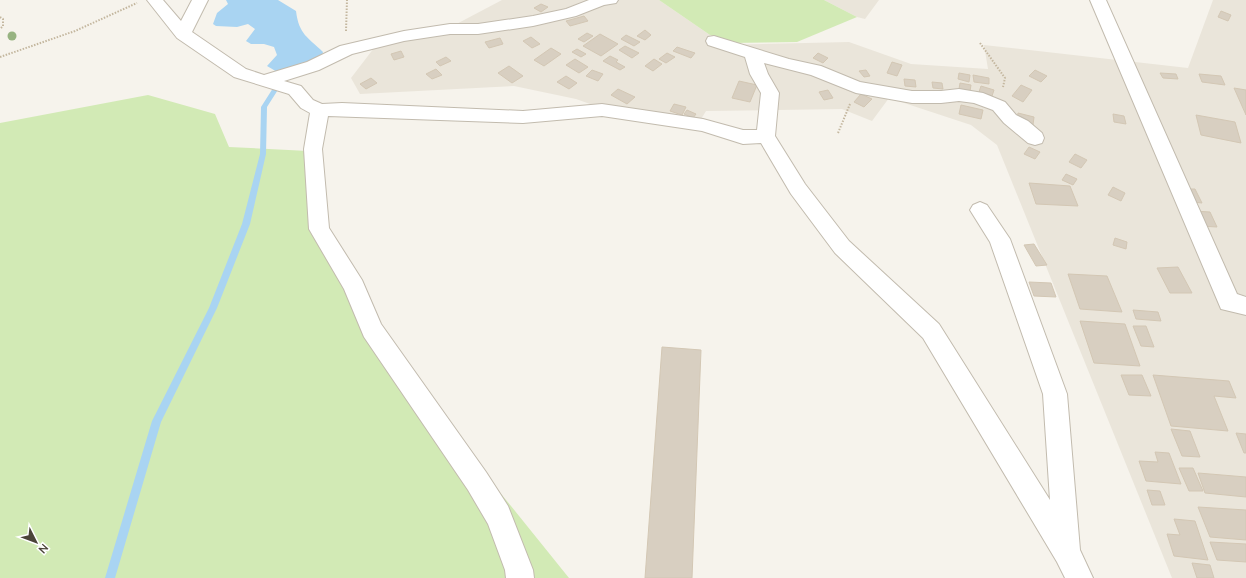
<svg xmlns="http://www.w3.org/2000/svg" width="1246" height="578" font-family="'Nunito Sans',sans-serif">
  <rect width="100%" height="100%" fill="#f6f3ec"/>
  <!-- residential -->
  <path fill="#eae5da" d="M502,0H659L710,35L717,45L849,42L911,64L988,69L984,45L1188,68L1213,0H1246V578H1172L997,145L971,125L889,98L872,121L842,109L706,111L698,124L604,109L576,99L514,86L360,94L351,78L374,48L447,29Z
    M824,0H879L865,19L857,17Z"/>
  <!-- green -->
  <path fill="#d2eab5" d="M659,0H824L857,17L797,42L730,43L710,35Z
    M148,95L215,114L229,147L308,151L306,194L317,232L368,334L511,506L569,578H0V123Z"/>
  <!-- water -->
  <path fill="#a9d4f2" d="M226,0H278L296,11C299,35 308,37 323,52L322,56L279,73L267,66L277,55L274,47L264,44H251L246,41L255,29L248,24L237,27L216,26L213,24L217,13L228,4Z"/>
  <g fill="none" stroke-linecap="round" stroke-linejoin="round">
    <!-- stream -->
    <path fill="#a9d4f2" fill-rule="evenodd" d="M277,79L279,80L281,85L267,107L266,154L250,224L217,308L161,422L115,578H105L152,421L209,308L242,224L260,154L261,107L275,85L274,81Z"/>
  </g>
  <!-- building -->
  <path fill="#d8cfc1" stroke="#d3c7b4" d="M541,4L548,7L541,12L534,8Z
    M1221,11L1231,15L1228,21L1218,17Z
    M584,16L588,21L570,26L566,21Z
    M645,30L651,35L645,40L637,36Z
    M587,33L593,36L584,42L578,39Z
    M600,34L618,44L601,56L583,46Z
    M626,35L640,42L634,46L621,39Z
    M531,37L540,44L532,48L523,41Z
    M500,38L503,44L489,48L485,42Z
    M625,46L639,53L632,58L619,50Z
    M677,47L695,53L691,58L673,51Z
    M551,48L561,54L544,66L534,60Z
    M577,49L586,54L581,57L572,52Z
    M401,51L404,57L394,60L391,54Z
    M667,53L675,57L666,63L659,59Z
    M818,53L828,58L823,63L813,58Z
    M610,56L618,60L616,62L625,67L620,70L603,61Z
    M446,57L451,61L440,66L436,62Z
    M575,59L588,67L579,73L566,65Z
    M654,59L662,64L653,71L645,66Z
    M892,62L902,65L897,76L887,73Z
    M509,66L523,76L512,83L498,73Z
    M436,69L442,75L432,79L426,74Z
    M592,70L603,74L598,81L586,76Z
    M866,70L870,76L864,77L859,71Z
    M1035,70L1047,76L1041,82L1029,76Z
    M959,73L970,75L969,82L958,79Z
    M1160,73L1176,74L1178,79L1163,78Z
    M1199,74L1221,76L1225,85L1202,82Z
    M973,75L989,78V84L974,82Z
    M566,76L577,83L569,89L557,82Z
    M371,78L377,83L366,89L360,84Z
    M904,79L915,80L916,87L905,86Z
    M739,81L757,85L750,102L732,98Z
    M932,82L942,83L943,89L933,88Z
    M960,83L971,85L970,91L959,89Z
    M1021,85L1032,90L1023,102L1012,96Z
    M981,86L994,90L992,96L979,92Z
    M1234,88L1246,90V115Z
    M618,89L635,97L627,104L611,95Z
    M828,90L833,98L824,100L819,92Z
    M861,94L872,99L864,107L854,102Z
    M674,104L686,107L682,115L670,111Z
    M961,105L983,110L981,119L959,114Z
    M687,110L696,114L693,118L684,114Z
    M1018,113L1034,117L1033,125L1017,121Z
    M1113,114L1124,116L1126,124L1114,122Z
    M1196,115L1235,122L1241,143L1201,135Z
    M1029,147L1040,152L1035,159L1024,154Z
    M1075,154L1087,160L1081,168L1069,162Z
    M1066,174L1077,179L1073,185L1062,180Z
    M1029,183L1070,186L1078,206L1036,204Z
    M1113,187L1125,193L1121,201L1108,195Z
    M1186,189H1195L1202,203L1193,202Z
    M1194,211L1210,212L1217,227L1200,226Z
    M1115,238L1127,242L1126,249L1113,245Z
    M1034,244L1047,265L1036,266L1024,245Z
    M1178,267L1192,293H1170L1157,268Z
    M1068,274L1107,276L1122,312L1080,309Z
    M1029,282L1051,283L1056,297L1034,296Z
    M1133,310L1158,312L1161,321L1136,319Z
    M1080,321L1125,324L1140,366L1094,363Z
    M1133,326H1146L1154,347L1141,346Z
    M662,347L701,350L692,578H645Z
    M1121,375H1142L1151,396L1129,395Z
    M1153,375L1229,381L1236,398L1214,396L1228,431L1171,426Z
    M1171,429L1190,431L1200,457L1182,456Z
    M1236,433L1246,434V453H1244Z
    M1155,452L1169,453L1181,484L1146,481L1139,461L1158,462Z
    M1179,468H1193L1203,491H1189Z
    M1198,473L1246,477V497L1205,493Z
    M1147,490L1160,491L1165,505H1152Z
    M1198,507L1246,510V540L1210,537Z
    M1174,519L1195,521L1208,560L1174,556L1167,534L1180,535Z
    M1210,542L1246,544V562L1217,560Z
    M1192,563L1210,565L1214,578H1197Z"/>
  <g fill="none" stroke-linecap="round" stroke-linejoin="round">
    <defs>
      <path id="minor" d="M147,0H163L181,21L192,0H208L192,32L246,69L264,75L307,62L340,46L404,31L450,24H478L533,16L566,9L589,0H618L616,3L604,5L576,16L533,26L478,34H450L404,41L352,54L319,70L284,81L301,86L313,100L322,104L342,103L523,111L602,104L703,119L743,130H757L761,93L750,74L745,57L708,45L706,41L708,37L714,36L789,59L821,66L860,82L912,91H941L959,89L983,93L1005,102L1016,115L1028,121L1042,133L1044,138L1042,143L1035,145L1028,143L1004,123L993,110L974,103L959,101L941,103H912L856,93L811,75L764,63L768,74L779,93L775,136L805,184L849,241L939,324L1050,500L1043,394L990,242L970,210L973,205L980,202L987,205L1010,239L1067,394L1080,550L1093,578H1065L1057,562L923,338L835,253L791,194L761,143L743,144L702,131L602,116L523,123L328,116L322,149L329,228L362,280L381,324L486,472L508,506L533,570L534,578H506L505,570L488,524L468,490L364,337L344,289L309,229L304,149L310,113L301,108L289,94L234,77L177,38Z
        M1090,0H1106L1237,294L1246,297V315L1221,309Z"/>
    </defs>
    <!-- minor casing -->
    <use href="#minor" stroke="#c2bbae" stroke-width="2"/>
    <!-- path -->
    <path stroke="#c4b79f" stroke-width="2" stroke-dasharray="1.5 1.5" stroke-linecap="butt" d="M0,17L3,19V26L0,29
      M346,31L347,0
      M980,43L1005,78L1003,87
      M0,57L75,31L137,3
      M838,133L850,104"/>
    <!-- minor -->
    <use href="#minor" fill="#fff" fill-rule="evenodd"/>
  </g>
  <!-- trees -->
  <circle fill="#97b381" cx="12" cy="36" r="4.5"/>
  <!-- north arrow -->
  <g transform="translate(36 542) rotate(132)" stroke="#ffffff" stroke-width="3" paint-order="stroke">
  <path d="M0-3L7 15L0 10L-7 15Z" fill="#4b4439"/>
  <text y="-6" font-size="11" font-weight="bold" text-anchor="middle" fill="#4b4439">N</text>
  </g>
</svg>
